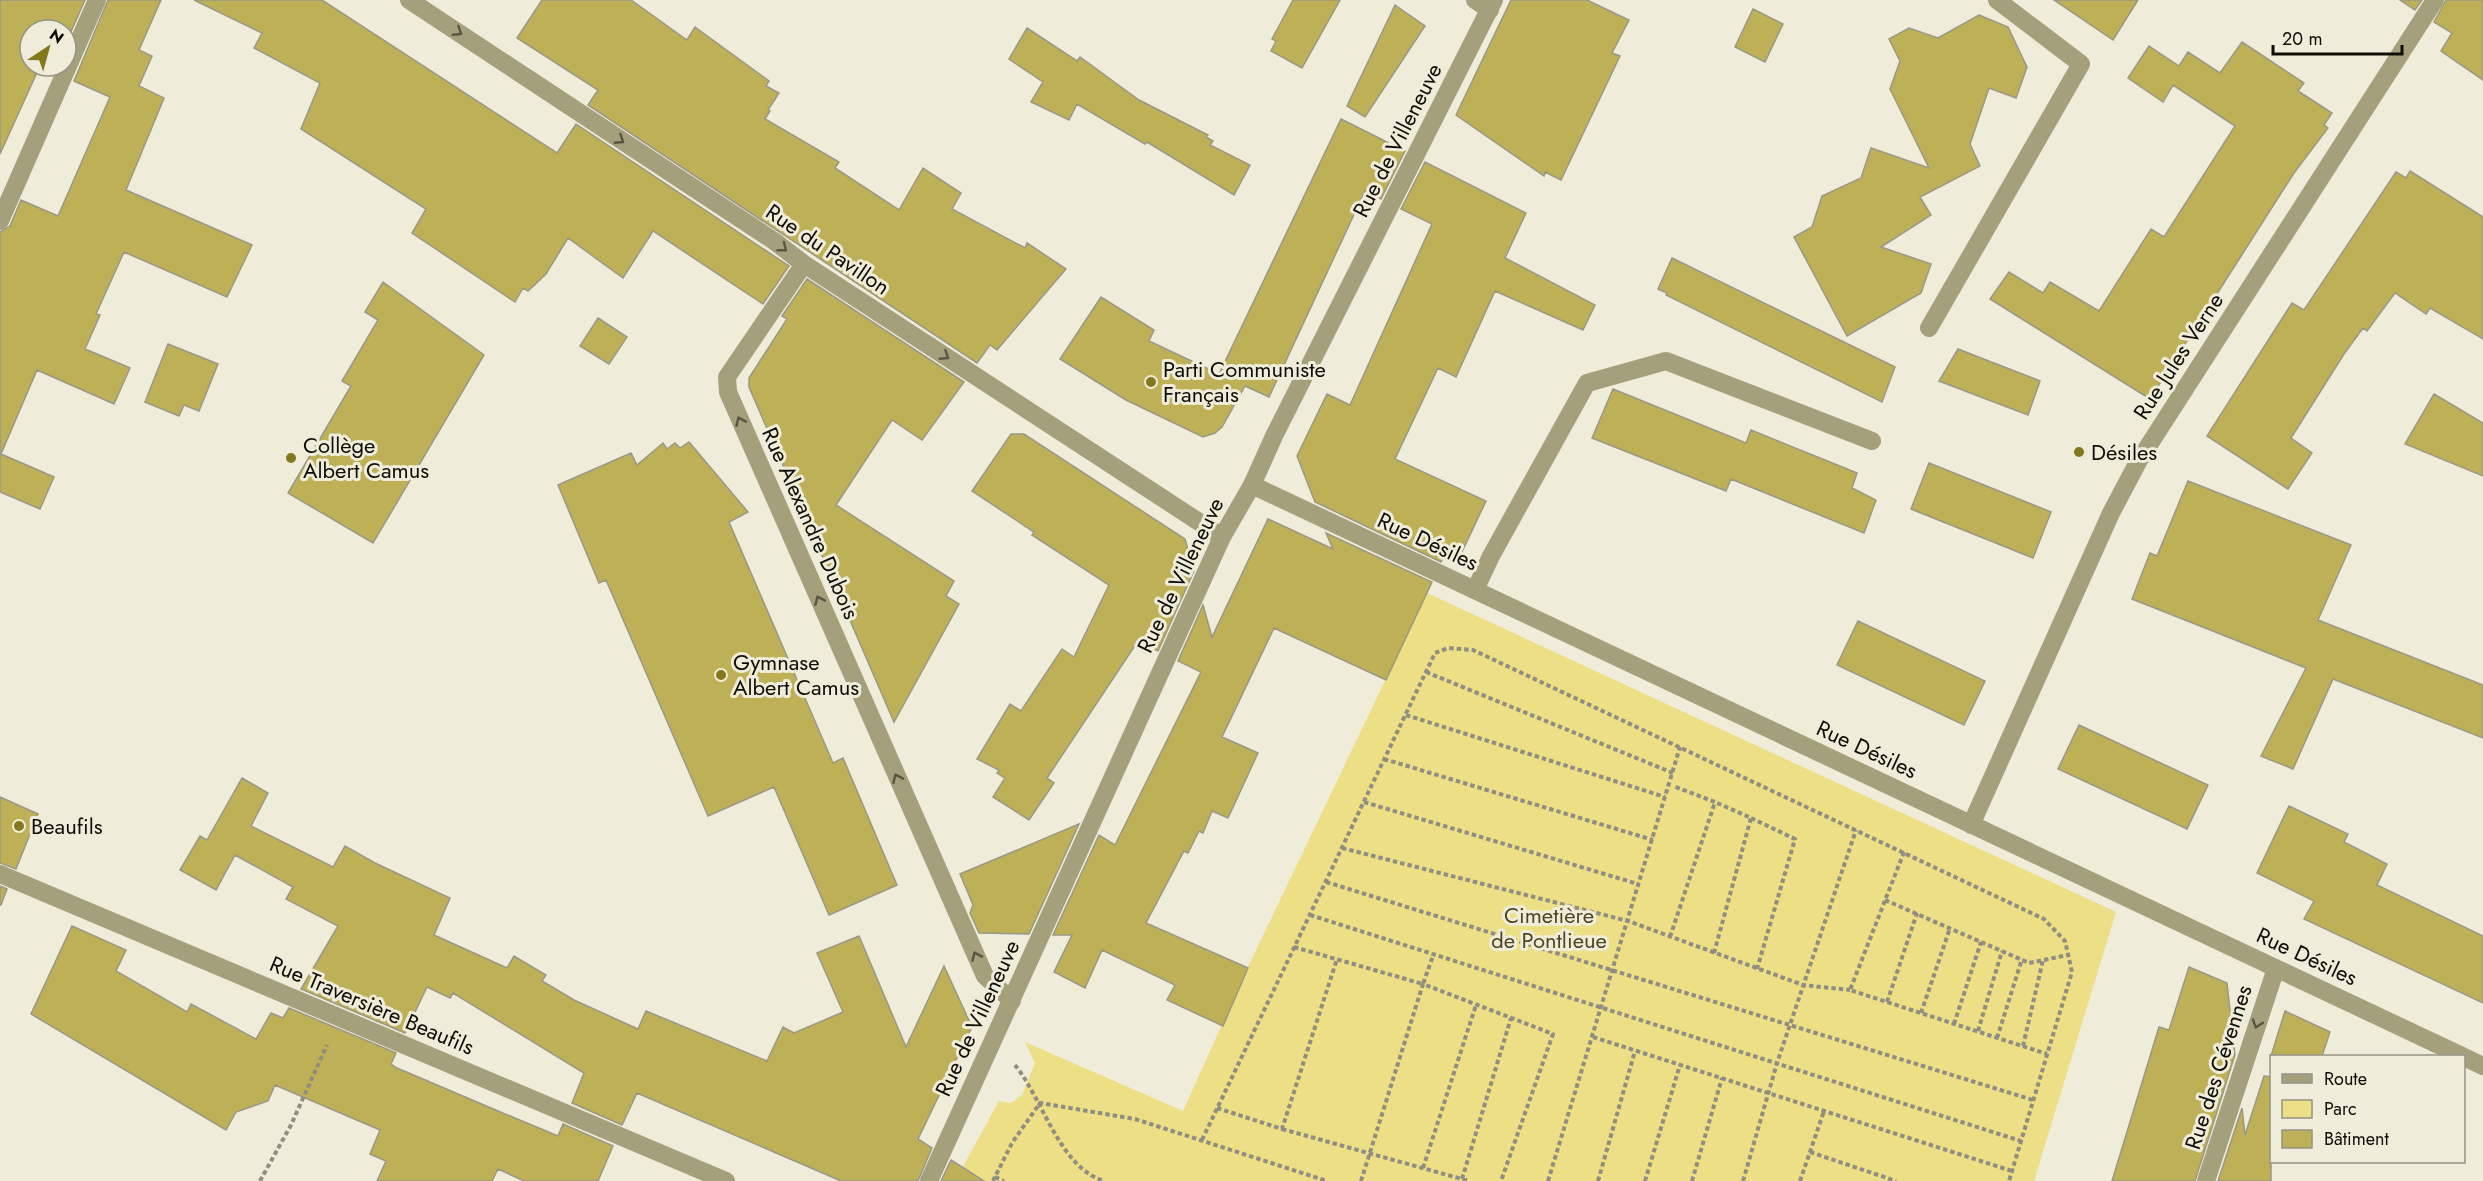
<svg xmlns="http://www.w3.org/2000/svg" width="2483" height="1181" font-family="Jost,sans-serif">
  <rect width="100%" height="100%" fill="#efecd9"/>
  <!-- green -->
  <path fill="#ecdf86" d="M1427,593L2116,912L2034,1181H955L999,1101L1011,1103L1022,1095L1035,1063L1025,1042L1183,1111L1248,967Z"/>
  <!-- building -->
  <path fill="#bdb056" stroke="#9a9886" stroke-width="1.5" d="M0,0H85L66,43V30H30V66H56L53,72L40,66L0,154Z
    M108,0H161L139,50L152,56L139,86L164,98L126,190L252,245L227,297L124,252L96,314L100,315L85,349L130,368L114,404L37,370L1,454L54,477L40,509L0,492V232L10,226L21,200L58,216L110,97L74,81Z
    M194,0H322L557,153L576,124L789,266L763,304L653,231L623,278L568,238L546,274L528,291L523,288L515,302L412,233L426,209L301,129L320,83L254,48L262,33Z
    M542,0H631L687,40L695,27L769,81L766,86L779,93L768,110L770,111L765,119L839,162L835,168L899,210L923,168L961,193L952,209L1025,248L1027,243L1066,269L997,350L990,345L977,363L588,105L598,90L517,38Z
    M1293,0H1340L1302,68L1271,51L1276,41L1272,39Z
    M1511,0H1587L1629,20L1612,53L1620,56L1561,180L1545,172L1544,176L1456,115Z
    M2054,0H2138L2113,40Z
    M2400,0H2422L2415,10Z
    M2446,0H2483V80L2441,51L2452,33L2434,22Z
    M1395,5L1425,26L1365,117L1347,106Z
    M1753,9L1783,24L1765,62L1735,47Z
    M1979,15L2008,27L2027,67L2016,98L1989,88L1970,144L1980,166L1920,197L1931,215L1881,247L1931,264L1921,293L1847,336L1794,237L1812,227L1822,196L1861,178L1871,148L1929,168L1890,89L1900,61L1889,39L1909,28L1938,38Z
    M1027,28L1077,61L1080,57L1139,100L1208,135L1206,137L1213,141L1210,145L1250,165L1234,195L1147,142L1145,144L1077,104L1069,120L1031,102L1043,82L1009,59Z
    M2242,42L2304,83L2298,91L2332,113L2324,125L2328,128L2294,173L2150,399L1990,299L2009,272L2043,293L2050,282L2099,311L2151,229L2164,237L2235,126L2173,85L2163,102L2128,78L2149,46L2179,66L2188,52L2220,73Z
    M1341,119L1405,151L1381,199L1365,191L1269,397L1245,386L1222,427L1215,433L1203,437L1126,400L1060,359L1101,297L1154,330L1149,341L1219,374Z
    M1425,162L1526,213L1505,258L1595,305L1583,330L1495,291L1456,377L1438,368L1395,459L1486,501L1461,554L1448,547L1441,562L1315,502L1297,456L1327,394L1350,405L1432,224L1401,209Z
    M2410,171L2483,217V339L2430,308L2426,314L2395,293L2367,331L2363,328L2344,354L2291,438L2312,453L2288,489L2207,436L2292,303L2304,310L2396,172L2406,178Z
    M1672,258L1895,367L1882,402L1666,295L1667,293L1658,289Z
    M807,279L964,382L922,440L892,420L836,505L954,581L946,596L959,604L894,722L749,387V378L787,319L782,316Z
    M383,282L484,355L373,543L288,493L351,386L342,381L378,320L365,312Z
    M598,318L627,337L609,364L580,346Z
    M168,344L218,364L199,411L184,405L179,416L145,402Z
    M1958,349L2040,381L2028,415L1939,381Z
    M1613,389L1746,443L1751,430L1857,473L1852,488L1876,500L1864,533L1731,479L1726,491L1592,438Z
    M2434,394L2483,423V476L2405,444Z
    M1011,434H1024L1185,539L1194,571L1158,651L1138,641L1047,778L1054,783L1029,820L993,797L1005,778L997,773L999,770L977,759L1010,704L1021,711L1062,649L1074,657L1109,585L1032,535L1034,532L972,491Z
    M689,442L748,512L729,522L833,763L843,758L897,885L829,915L774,787L708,816L606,580L599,583L558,485L631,453L637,465L663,443L667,449L675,443L680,448Z
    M1929,463L2051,512L2033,558L1911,509Z
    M2188,481L2351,545L2318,620L2483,685V738L2333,679L2293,769L2261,756L2306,668L2132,599L2150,553L2157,556Z
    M1268,519L1333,549L1326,533L1432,582L1386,680L1274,628L1222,737L1258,753L1228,818L1212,811L1203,833L1199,831L1188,853L1184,851L1146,923L1248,968L1223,1026L1167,1000L1175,985L1102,950L1085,988L1054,972L1072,935H1053L1099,835L1115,845L1201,672L1178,661L1203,605L1212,637Z
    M1858,621L1985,681L1964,725L1837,665Z
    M2079,725L2208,785L2187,829L2058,769Z
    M242,778L268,793L251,826L333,867L345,846L375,863L450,898L434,935L507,968L514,956L546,975L542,981L574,1000L638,1029L646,1011L767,1061L783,1027L794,1033L843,1012L817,953L859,936L906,1047L944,966L972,1027L918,1139L932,1148L918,1181H841L637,1093L622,1125L572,1103L584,1073L453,993L450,998L427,987L405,1033L301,989L338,926L286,899L293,887L235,855L216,890L180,870L200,836L207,840Z
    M0,797L38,814L16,869L0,863Z
    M2289,806L2348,834L2344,842L2387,864L2377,885L2483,936V1003L2304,919L2314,901L2257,873Z
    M1079,824L1029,934L979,933L970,913L973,905L960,874Z
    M0,886L7,889L1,905H0Z
    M72,926L126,950L116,971L187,1012L191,1004L256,1039L271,1013L283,1018L289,1008L396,1053L391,1064L397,1068L491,1108L558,1136L563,1124L613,1146L598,1181H524L498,1169L492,1181H377L386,1161L370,1154L380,1130L275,1085L268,1101L236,1112L226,1130L31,1014Z
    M2189,967L2227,983L2235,1055L2195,1181H2112L2159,1027L2169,1030Z
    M2285,1011L2330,1032L2322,1056H2271Z
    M2264,1076L2271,1077V1181H2218L2242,1108L2245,1135Z
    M951,1160L984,1181H941Z"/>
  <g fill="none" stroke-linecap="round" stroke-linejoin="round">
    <!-- path -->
    <path stroke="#908e81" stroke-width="4" stroke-dasharray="4.5 3" stroke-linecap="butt" d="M1426,672L1673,773
      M1406,715L1665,797
      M1384,759L1653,840
      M1364,802L1638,884
      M1751,818L1795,839L1757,969
      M1342,848L1628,921L1803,985L1850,990
      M1904,852L1850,990L2047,1054
      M1326,882L2033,1100
      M1885,900L2029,963L2068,955
      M1310,915L2021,1141
      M1670,937L1715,802L1673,786
      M1294,947L1423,984L1434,953
      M1714,953L1751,818L1715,802
      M1887,1002L1917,913
      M1921,1013L1950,928
      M1954,1024L1981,942
      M1978,1031L2002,951
      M1593,1037L2012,1171
      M1997,1038L2022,959
      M2023,1046L2043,960
      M1015,1065C1043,1099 1059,1167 1104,1181
      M1217,1108L1282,1129L1337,959
      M1282,1129L1469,1181
      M1202,1140L1435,653L1448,648L1473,650L2044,919L2065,941L2072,972L2009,1181
      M1810,1152L1896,1181
      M1423,1168L1476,1005
      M995,1177L1004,1181
      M1462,1179L1511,1018
      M260,1181L291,1125L327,1045
      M993,1181L1012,1143L1040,1103L1135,1119L1327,1181
      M1361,1181L1423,984L1553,1034L1501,1181
      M1548,1181L1680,747
      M1598,1181L1635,1051
      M1645,1181L1680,1065
      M1692,1181L1722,1078
      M1743,1181L1777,1063L1856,830
      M1800,1181L1824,1111"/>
    <!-- service -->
    <path stroke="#a5a07c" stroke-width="18" d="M1929,328L2081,64L1997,0
      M1475,590L1491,556L1587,383L1666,361L1872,441"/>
    <!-- minor -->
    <path stroke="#a5a07c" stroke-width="18" d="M409,0L774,241L804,264L1222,537
      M1475,0L1490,10
      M0,221L97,0
      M804,264L727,377L728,392L985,976L1012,1001
      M1252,485L2462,1056
      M1971,825L2111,513L2138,462L2435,0
      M0,874L726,1181
      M2464,1057L2483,1066
      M929,1181L1222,537L1252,485L1274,436L1494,0
      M2206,1181L2276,968"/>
  </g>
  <!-- one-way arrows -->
  <defs><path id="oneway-chevron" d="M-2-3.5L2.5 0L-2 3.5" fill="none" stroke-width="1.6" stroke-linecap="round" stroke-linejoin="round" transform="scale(1.5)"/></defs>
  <g stroke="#5a5642">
    <use href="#oneway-chevron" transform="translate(458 32) rotate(33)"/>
    <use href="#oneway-chevron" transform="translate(620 140) rotate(33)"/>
    <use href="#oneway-chevron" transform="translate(783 248) rotate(38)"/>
    <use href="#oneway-chevron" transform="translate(945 356) rotate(33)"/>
    <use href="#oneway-chevron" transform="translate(740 421) rotate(-114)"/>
    <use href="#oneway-chevron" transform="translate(819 600) rotate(-114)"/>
    <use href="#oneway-chevron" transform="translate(897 778) rotate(-114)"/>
    <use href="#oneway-chevron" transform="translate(976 956) rotate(-114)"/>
    <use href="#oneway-chevron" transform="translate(2257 1024) rotate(108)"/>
  </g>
  <!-- markers -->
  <g fill="#84781c" stroke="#efecd9" stroke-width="2">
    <circle cx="1151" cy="382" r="6"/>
    <circle cx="2079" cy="452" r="6"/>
    <circle cx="291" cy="458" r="6"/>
    <circle cx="721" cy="675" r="6"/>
    <circle cx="19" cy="826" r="6"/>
  </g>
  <g text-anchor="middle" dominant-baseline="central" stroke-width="6" stroke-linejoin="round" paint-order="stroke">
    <!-- street labels -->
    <g font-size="22" fill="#0e0d07" stroke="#efecd9">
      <text transform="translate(1397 140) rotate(-63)">Rue de Villeneuve</text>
      <text transform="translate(828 249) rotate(34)">Rue du Pavillon</text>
      <text transform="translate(2178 356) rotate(-57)">Rue Jules Verne</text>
      <text transform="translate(811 523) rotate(66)">Rue Alexandre Dubois</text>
      <text transform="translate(1428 541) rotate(25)">Rue Désiles</text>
      <text transform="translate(1180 575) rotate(-64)">Rue de Villeneuve</text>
      <text transform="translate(1867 749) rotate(25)">Rue Désiles</text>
      <text transform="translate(2307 956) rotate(25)">Rue Désiles</text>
      <text transform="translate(372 1005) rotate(23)">Rue Traversière Beaufils</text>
      <text transform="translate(977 1018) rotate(-65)">Rue de Villeneuve</text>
      <text transform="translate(2218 1067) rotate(-72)">Rue des Cévennes</text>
    </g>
    <!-- poi labels -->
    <g font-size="22" fill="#0e0d07" stroke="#efecd9" text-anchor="start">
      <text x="1163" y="369">Parti Communiste<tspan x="1163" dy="25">Français</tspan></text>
      <text x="303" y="445">Collège<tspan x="303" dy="25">Albert Camus</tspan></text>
      <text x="2091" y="452">Désiles</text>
      <text x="733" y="662">Gymnase<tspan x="733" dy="25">Albert Camus</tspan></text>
      <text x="31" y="826">Beaufils</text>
    </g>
    <!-- park labels -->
    <g font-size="22" fill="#4c4720" stroke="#efecd9">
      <text x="1549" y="915">Cimetière<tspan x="1549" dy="25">de Pontlieue</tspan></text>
    </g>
  </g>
  <!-- legend -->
  <rect x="2270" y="1055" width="195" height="108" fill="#efecd9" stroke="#959385" stroke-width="1.5"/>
  <rect x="2282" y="1074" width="30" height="9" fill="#a5a07c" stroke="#959385" stroke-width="1.5"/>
  <text x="2324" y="1085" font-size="18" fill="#0e0d07">Route</text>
  <rect x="2282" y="1100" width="30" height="18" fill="#ecdf86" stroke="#959385" stroke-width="1.5"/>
  <text x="2324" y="1115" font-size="18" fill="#0e0d07">Parc</text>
  <rect x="2282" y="1130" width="30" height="18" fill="#bdb056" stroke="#959385" stroke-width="1.5"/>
  <text x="2324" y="1145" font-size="18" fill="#0e0d07">Bâtiment</text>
  <!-- north arrow -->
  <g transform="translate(48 48) rotate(36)"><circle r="28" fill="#efecd9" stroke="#959385" stroke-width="1.5"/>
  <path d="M0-4.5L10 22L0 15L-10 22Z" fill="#84781c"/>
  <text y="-9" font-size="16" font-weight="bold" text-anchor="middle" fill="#0e0d07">N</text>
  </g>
  <!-- scale -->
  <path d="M2273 45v9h129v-9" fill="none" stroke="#0e0d07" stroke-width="3"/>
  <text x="2282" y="45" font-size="18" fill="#0e0d07" stroke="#efecd9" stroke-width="4.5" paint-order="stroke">20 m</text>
</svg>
